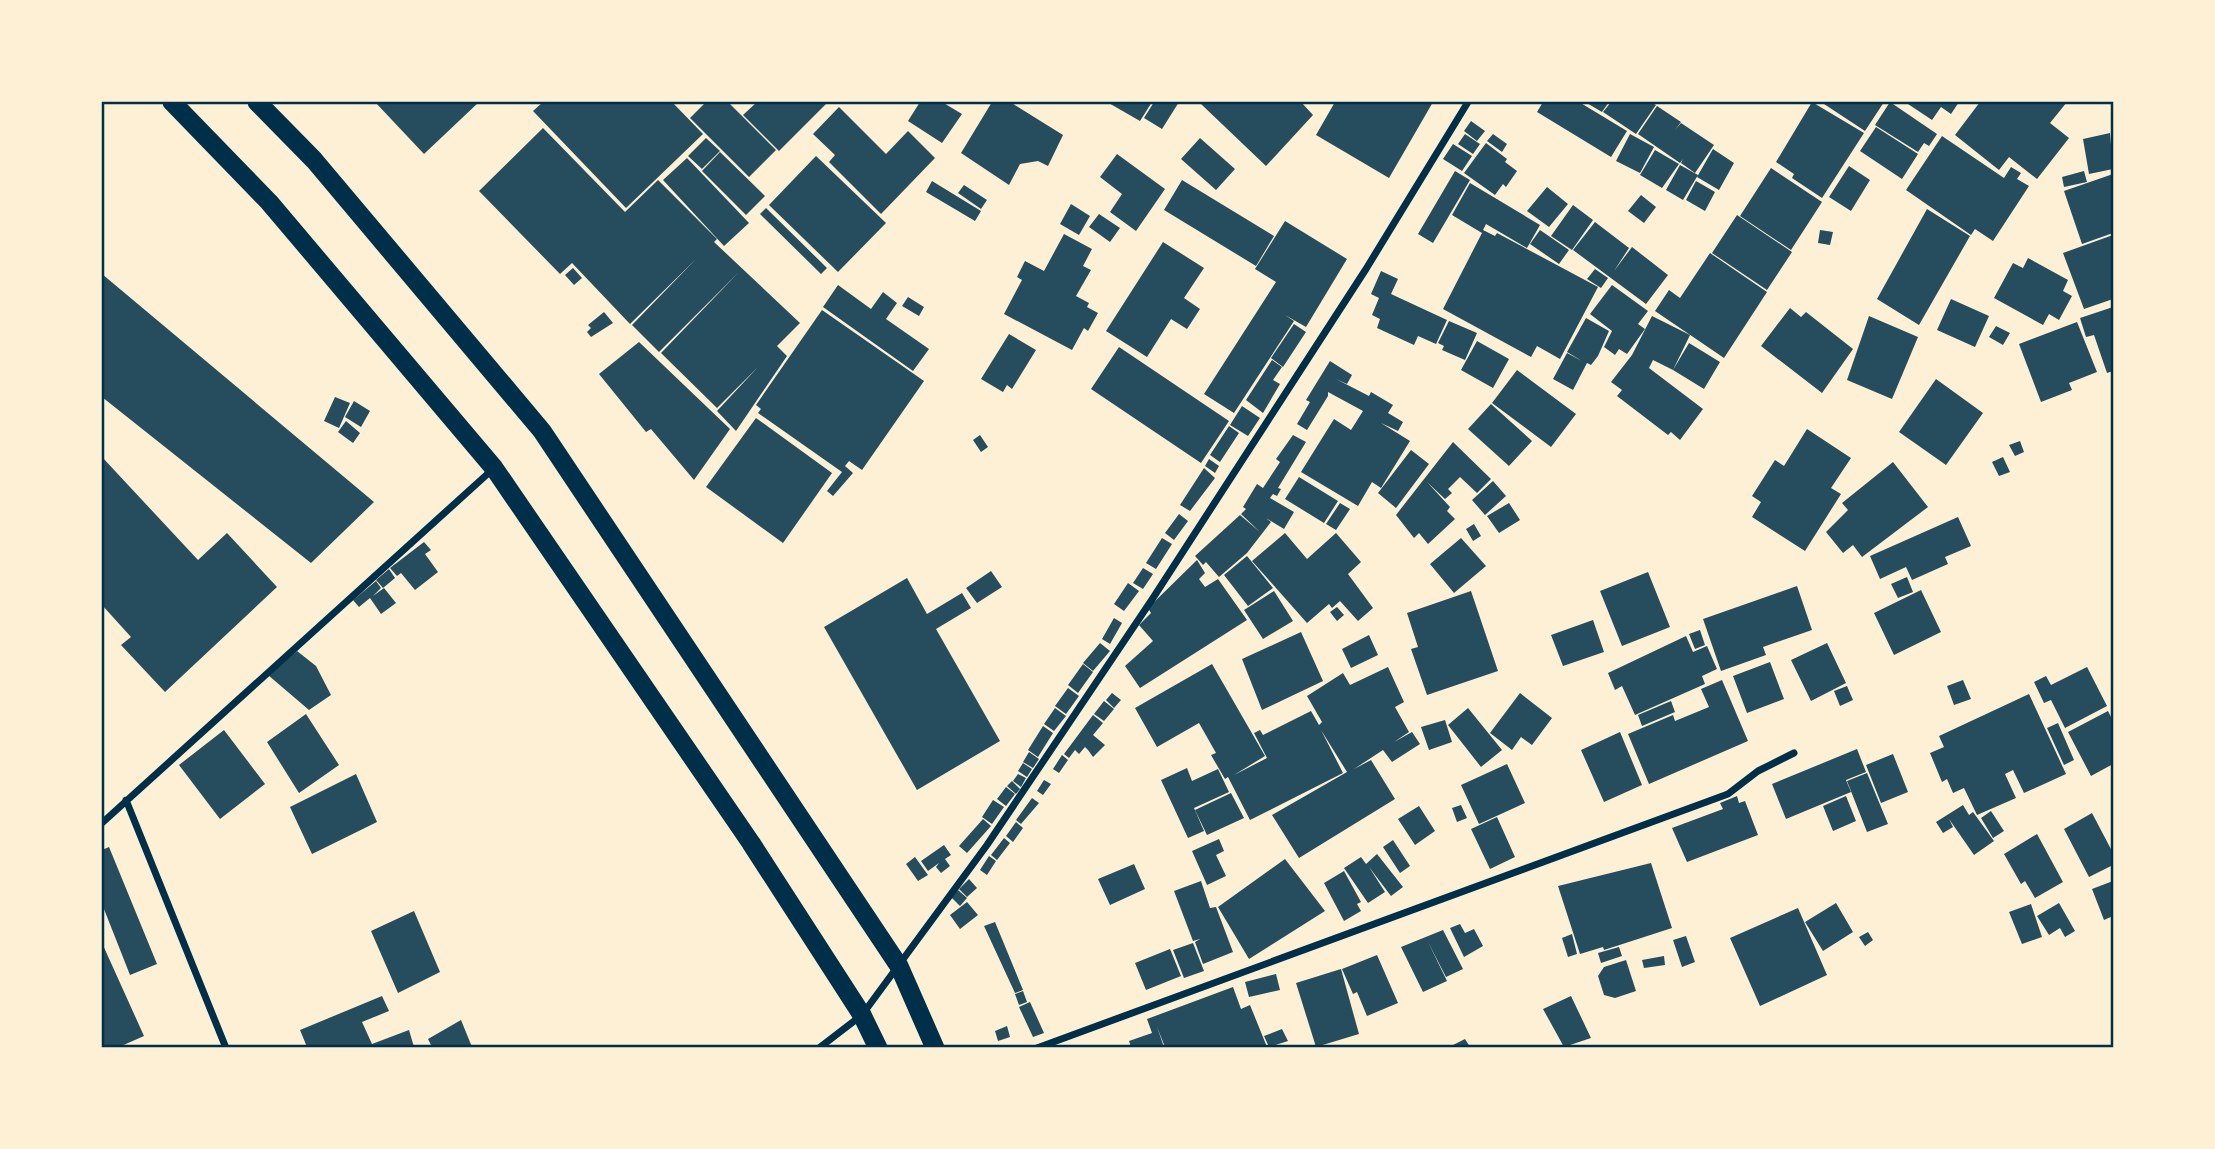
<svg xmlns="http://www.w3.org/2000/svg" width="2215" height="1149" font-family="Manrope,sans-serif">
  <rect width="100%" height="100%" fill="#fdf0d5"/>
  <!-- building -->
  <path fill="#264d5e" d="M375,102H479L424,154Z
    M543,102H672L703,134L626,208L533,111Z
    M706,102H728L776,150L749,177L690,118Z
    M757,102H828L779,151L743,115Z
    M920,102H942L962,114L942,143L908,121Z
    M992,102H1010L1063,135L1048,166L1038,161L1020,164L1009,185L961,153Z
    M1107,102H1152L1140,121Z
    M1154,102H1179L1162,129L1144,118Z
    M1203,102H1301L1313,115L1266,166L1201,104Z
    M1335,102H1433L1389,178L1316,135Z
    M1543,102H1579L1627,131L1611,157L1537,112Z
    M1585,102H1609L1602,112Z
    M1611,102H1651L1656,105L1636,134L1603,112Z
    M1812,102L1864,133L1822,198L1792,178L1794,174L1776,162Z
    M1821,102H1884L1865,131Z
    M1890,102L1937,134L1929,146L1924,143L1918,152L1875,125Z
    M1905,102H1959L1951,114L1941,107L1932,120Z
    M1980,102H2067L2050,123L2069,138L2037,179L2009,157L1999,170L1955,135Z
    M1657,106L1681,122L1675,130L1681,123L1714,145L1695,173L1681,163L1683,159L1680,163L1638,134Z
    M839,107L886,154L908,131L935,158L881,214L829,162L835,155L813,134Z
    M1471,121L1485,131L1477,141L1464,131Z
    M1876,127L1918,154L1902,179L1860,151Z
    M543,128L625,212L658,180L717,239L714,242L800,323L777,346L787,356L736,431L717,411L758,367L717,408L661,353L739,272L659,352L632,325L696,259L630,324L572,263L560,274L479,191Z
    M2110,133L2113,169L2089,174L2083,139Z
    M1465,134L1480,144L1473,154L1458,144Z
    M1493,134L1507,144L1502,152L1487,141Z
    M1630,134L1654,147L1640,173L1616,161Z
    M1942,136L2004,178L2011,167L2021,173L2017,179L2029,186L1993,241L1975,229L1971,235L1906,190Z
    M706,138L720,151L702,169L688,156Z
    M1200,138L1235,169L1216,190L1181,159Z
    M1486,143L1507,159L1505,162L1517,171L1506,187L1503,184L1495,195L1464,173Z
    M1453,144L1472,156L1462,171L1443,159Z
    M1713,149L1734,163L1719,190L1697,177Z
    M1655,150L1679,164L1662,188L1640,175Z
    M720,152L765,196L746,215L702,171Z
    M1117,154L1165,189L1136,231L1110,212L1122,194L1100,177Z
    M816,156L886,223L838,272L769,205Z
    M687,158L749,223L724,246L663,180Z
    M1680,165L1698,175L1683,200L1666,190Z
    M1849,166L1870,180L1851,211L1829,197Z
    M1771,168L1822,202L1791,250L1740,216Z
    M1455,171L1470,180L1433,243L1418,234Z
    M2084,171L2087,182L2064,187L2062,177Z
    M2113,174V233L2082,244L2064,191Z
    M1182,180L1274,236L1256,266L1164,210Z
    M932,181L981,211L975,221L926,192Z
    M1696,181L1715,192L1705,211L1686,200Z
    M1470,183L1540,225L1527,248L1486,224L1483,230L1495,236L1497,233L1598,287L1560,359L1537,346L1531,357L1443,309L1482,233L1452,215Z
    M964,185L987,200L981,209L958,193Z
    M1547,187L1568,204L1549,227L1527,211Z
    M1641,195L1656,207L1644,223L1628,211Z
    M1071,204L1090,216L1079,235L1060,224Z
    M1573,205L1593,220L1572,250L1551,236Z
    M766,208L827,268L821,274L760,214Z
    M1927,209L1970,236L1919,325L1877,299Z
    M1099,214L1120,228L1110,242L1089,227Z
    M1737,215L1792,252L1767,290L1712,253Z
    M1285,221L1347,259L1306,327L1285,315L1294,321L1234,413L1204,394L1276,282L1255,269Z
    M1595,222L1629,248L1614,271L1632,247L1668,275L1646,304L1573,250Z
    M1540,230L1569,250L1559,264L1530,244Z
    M1820,230L1833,232L1830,245L1818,243Z
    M1064,234L1092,249L1083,266L1091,270L1076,296L1089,303L1087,307L1098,313L1088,331L1084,328L1072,350L1004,314L1022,280L1017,277L1025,261L1044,271Z
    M2113,235V299L2084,309L2063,253Z
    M1163,242L1204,268L1184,298L1200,309L1187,329L1171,319L1147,357L1106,331Z
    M1710,253L1767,292L1724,358L1655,311L1669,290L1680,298Z
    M2028,258L2068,280L2063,291L2072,296L2059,320L2049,314L2043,325L1994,298L2013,263L2023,268Z
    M573,268L582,278L574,285L565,275Z
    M1595,269L1608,278L1601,288L1587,279Z
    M1381,271L1398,279L1391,294L1447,320L1436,344L1418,336L1414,345L1377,328L1380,319L1372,315L1379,298L1371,294Z
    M102,274L374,502L311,563L102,397Z
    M838,285L871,309L883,292L897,303L886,319L929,349L913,371L823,307Z
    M1612,285L1648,311L1638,324L1645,329L1627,354L1619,349L1615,355L1604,347L1612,331L1590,314Z
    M908,297L924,307L919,316L902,306Z
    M1951,299L1989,316L1975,347L1937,330Z
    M2113,307V371L2107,373L2094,335L2086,337L2080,318Z
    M1790,308L1801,317L1806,312L1853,349L1822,393L1761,346Z
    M822,310L924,381L862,470L849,461L845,466L853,473L833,496L827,491L842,472L758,413L761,409L756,405Z
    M604,312L613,323L591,337L587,332L591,328L588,325Z
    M1652,316L1690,335L1673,370L1653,360L1649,368L1703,409L1680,440L1671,432L1668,435L1617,396L1622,390L1611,382L1632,355Z
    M1869,316L1918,337L1892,399L1847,380Z
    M1586,318L1609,331L1598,356L1591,365L1587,363L1573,390L1553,379L1567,353L1582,361L1567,352Z
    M1449,321L1477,333L1465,360L1442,350L1444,346L1438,343Z
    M2077,322L2097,372L2069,383L2072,390L2041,402L2019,344Z
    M1294,324L1306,332L1283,367L1271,358Z
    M1996,326L2010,333L2003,345L1989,337Z
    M1009,334L1036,350L1012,389L1007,385L1003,392L981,379Z
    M1477,341L1509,359L1493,388L1461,370Z
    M639,342L730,429L694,480L651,429L646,432L599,374Z
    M1689,343L1720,362L1704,389L1673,370Z
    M1119,347L1229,421L1201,463L1091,389Z
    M1272,360L1282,367L1273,380L1280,384L1263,413L1246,400Z
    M1330,361L1352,375L1347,384L1336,379L1369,396L1371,392L1393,405L1388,413L1403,422L1398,431L1381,423L1410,441L1381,488L1372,482L1358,506L1301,472L1334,419L1351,430L1363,411L1328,392V396L1307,430L1297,424L1310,402L1306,400Z
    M1517,370L1576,414L1551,447L1492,403Z
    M1936,379L1983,413L1946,465L1899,432Z
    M335,397L350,403L339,428L324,421Z
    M354,401L370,411L361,427L345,417Z
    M1491,404L1532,441L1509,466L1468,429Z
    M1242,406L1260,418L1248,436L1230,425Z
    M756,418L832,473L783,543L706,487Z
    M346,421L360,433L353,443L338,432Z
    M1229,426L1239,433L1220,462L1210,455Z
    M1807,429L1851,458L1831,488L1841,494L1805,551L1752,517L1761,502L1752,496L1775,460L1784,466Z
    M980,435L988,447L981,452L973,440Z
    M1293,435L1306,442L1278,488L1281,489L1277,496L1273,494L1270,498L1294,512L1284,529L1266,518L1271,522L1247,553L1219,577L1206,562L1203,565L1195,556L1240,515L1260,532L1241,514L1246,509L1243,507L1257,484L1263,488L1280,462L1276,459Z
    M2020,441L2024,452L2015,456L2009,445Z
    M1453,442L1491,479L1477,493L1460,477L1448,489L1452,493L1445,499L1427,482L1450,507L1447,511L1455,519L1428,544L1419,533L1414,538L1396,515Z
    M1411,450L1429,464L1396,508L1378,493Z
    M102,457L198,560L227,533L277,587L165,692L121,645L131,637L102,605Z
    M2003,457L2010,472L1999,476L1992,462Z
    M1209,459L1219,466L1215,473L1205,466Z
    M1893,462L1928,507L1862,557L1853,545L1843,553L1826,532L1848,510L1842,503Z
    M1204,468L1215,478L1190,511L1180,505Z
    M1299,477L1338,501L1324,523L1285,499Z
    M1493,481L1506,496L1485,515L1472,500Z
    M1340,503L1350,509L1336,530L1326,524Z
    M1509,503L1520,520L1499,533L1487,516Z
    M1179,514L1188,521L1174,540L1165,533Z
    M1958,517L1971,546L1945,557L1948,564L1912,580L1906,567L1880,579L1870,556Z
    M1474,524L1481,536L1473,541L1466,529Z
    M1285,533L1307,559L1336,533L1361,562L1348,574L1373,608L1358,621L1340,601L1332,608L1329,604L1307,623L1252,561Z
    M1162,538L1172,544L1156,569L1146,563Z
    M1461,538L1486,566L1454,593L1430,564Z
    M424,542L431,550L425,554L438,572L415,590L401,573L397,576L390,568Z
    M1247,556L1273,588L1248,606L1224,575Z
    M1197,560L1205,573L1199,579L1205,587L1218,579L1247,620L1140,688L1125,666L1153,641L1139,625L1151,613L1148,608Z
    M1143,568L1153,574L1143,589L1133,583Z
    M389,569L395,578L383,588L376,580Z
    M991,571L1002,587L977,603L966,588Z
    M1648,572L1670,627L1622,646L1600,591Z
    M1907,577L1913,592L1898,598L1891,584Z
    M907,578L927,614L962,593L971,608L936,629L1000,741L917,790L824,627Z
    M376,581L381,588L373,596L384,588L396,603L381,614L370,598L359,607L353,600Z
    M1128,583L1139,591L1124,611L1114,604Z
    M1797,586L1812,630L1763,647L1766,655L1721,671L1703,619Z
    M1921,590L1941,632L1894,655L1874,613Z
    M1274,591L1293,621L1263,639L1244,610Z
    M1471,591L1498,671L1427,695L1411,649L1418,647L1407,613Z
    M1337,607L1344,615L1337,621L1330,612Z
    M1114,618L1122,623L1110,644L1102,639Z
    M1593,620L1604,652L1563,666L1551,635Z
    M1700,630L1705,645L1695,649L1689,634Z
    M1301,632L1323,681L1262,710L1242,659Z
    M1369,635L1378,655L1351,668L1342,649Z
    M1686,636L1693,652L1707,646L1717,669L1702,676L1705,684L1635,715L1622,686L1615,690L1608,673Z
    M1100,643L1110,651L1093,671L1083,663Z
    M1827,643L1846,683L1811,701L1791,660Z
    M297,651L316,666L331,695L309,710L268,675Z
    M1770,662L1784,699L1747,713L1733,676Z
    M1083,664L1093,672L1078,693L1068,685Z
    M1212,664L1265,756L1234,775L1267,758L1254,733L1260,730L1263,735L1311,711L1319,725L1322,722L1307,696L1343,673L1350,685L1388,667L1404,702L1395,707L1409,732L1394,742L1412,732L1420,744L1392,762L1383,750L1354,769L1371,760L1395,799L1299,858L1272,815L1347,772L1321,730L1343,773L1250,820L1228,777L1225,779L1211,755L1216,753L1199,723L1157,747L1135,708Z
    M2087,667L2107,706L2065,728L2051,700L2044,703L2034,682L2046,676L2051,685Z
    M1722,680L1748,741L1649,784L1628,734L1673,715L1675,721L1709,707L1701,689Z
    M1963,680L1971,699L1954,705L1947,686Z
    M1847,686L1853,700L1840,706L1834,691Z
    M1068,688L1079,696L1066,714L1055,706Z
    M1112,693L1121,700L1114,708L1106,700Z
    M1520,693L1552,718L1532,745L1521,737L1512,750L1490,733Z
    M2029,694L2066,774L2024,793L2013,770L2005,774L2016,798L1977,815L1964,788L1953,793L1947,779L1942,782L1930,753L1944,747L1939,736Z
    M1104,701L1114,709L1104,721L1094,714Z
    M1671,701L1675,712L1642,726L1638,715Z
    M1055,708L1066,716L1054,731L1044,724Z
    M1468,708L1502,750L1481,767L1448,725Z
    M2108,711L2113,721V764L2091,776L2068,732Z
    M306,714L339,765L299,793L267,742Z
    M1093,715L1103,723L1093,735L1105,745L1093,757L1088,750L1080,742L1085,747L1079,754L1075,750L1069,758L1064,754Z
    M1445,720L1452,742L1429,750L1421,727Z
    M2058,723L2074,760L2064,765L2047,728Z
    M1043,726L1053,733L1038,757L1028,750Z
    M224,730L265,784L220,819L179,765Z
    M1620,732L1642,785L1604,802L1581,750Z
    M1857,749L1866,772L1846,780L1851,792L1786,819L1772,784Z
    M1029,752L1039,759L1033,768L1023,762Z
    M1893,754L1908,792L1881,803L1866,765Z
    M1062,755L1068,760L1059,773L1053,769Z
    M1023,763L1032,769L1027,777L1018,771Z
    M1507,764L1525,803L1479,824L1461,785Z
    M1187,768L1192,781L1218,769L1229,792L1194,808L1204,831L1188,838L1161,780Z
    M1867,773L1888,824L1867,832L1847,781Z
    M356,774L377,822L312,854L290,807Z
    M1018,774L1026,778L1021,787L1013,781Z
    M1044,780L1051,784L1043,795L1037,791Z
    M1012,781L1020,789L1016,794L1007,786Z
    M1006,787L1015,794L1006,806L997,799Z
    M1231,793L1244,818L1207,835L1195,810Z
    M1737,796L1739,803L1745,801L1758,835L1687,862L1672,828L1723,809L1720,803Z
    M1846,796L1856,821L1833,831L1823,806Z
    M1032,798L1039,803L1021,824L1016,820Z
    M993,800L1004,807L992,824L982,817Z
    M1461,805L1467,818L1457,822L1452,808Z
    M1963,805L1969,815L1973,812L1994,841L1974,855L1949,819L1953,827L1943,833L1936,822Z
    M1419,806L1435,831L1415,845L1398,819Z
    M1991,811L2004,831L1993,838L1981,818Z
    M2092,813L2113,853V865L2089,877L2064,829Z
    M1497,817L1515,857L1490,869L1471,829Z
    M983,819L991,826L967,853L959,846Z
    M1016,822L1023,828L1013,842L1006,836Z
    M2037,834L2063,882L2035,898L2025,881L2021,884L2004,854Z
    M1004,838L1010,843L997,860L991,855Z
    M1219,839L1224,851L1216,855L1226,876L1207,885L1192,851Z
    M1393,840L1410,866L1400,873L1383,847Z
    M944,845L951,855L945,859L950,866L941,873L936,867L939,863L928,871L921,861Z
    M109,847L157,964L130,975L102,904V850Z
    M1377,854L1403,887L1391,896L1369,867L1385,892L1368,903L1344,868L1361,857L1366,864Z
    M989,856L996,861L987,875L980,870Z
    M915,857L928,875L918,881L906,864Z
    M1285,859L1325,911L1249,959L1218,907Z
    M1651,863L1672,928L1604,950L1603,947L1580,954L1558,886Z
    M1134,864L1145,889L1110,905L1098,879Z
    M1344,871L1361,902L1357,904L1361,911L1344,921L1324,883Z
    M969,879L977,888L967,897L959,889Z
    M1201,881L1210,908L1216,907L1233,952L1203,964L1195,942L1200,939L1193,941L1174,891Z
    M2113,881V916L2104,920L2092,889Z
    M958,890L967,898L960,906L951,897Z
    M967,902L978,915L960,929L950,915Z
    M1836,903L1853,932L1823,951L1805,922Z
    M2059,903L2075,931L2065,937L2060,928L2049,935L2037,916Z
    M2031,904L2042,937L2022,944L2009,912Z
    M1798,908L1827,975L1760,1006L1730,938Z
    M414,911L440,972L398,993L371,931Z
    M995,922L1023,990L1015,993L984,926Z
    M1460,924L1465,933L1474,929L1483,946L1464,957L1450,928Z
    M1443,930L1463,969L1446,977L1428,942L1447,981L1423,992L1401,947Z
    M1868,932L1873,940L1865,946L1859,937Z
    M1572,934L1577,954L1568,957L1562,938Z
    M1686,936L1695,962L1682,967L1673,940Z
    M102,943L144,1036L119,1047H102Z
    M1193,943L1204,971L1184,978L1173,950Z
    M1619,947L1622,956L1601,963L1598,953Z
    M1170,949L1181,976L1146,990L1135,963Z
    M1377,955L1398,1003L1367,1016L1357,992L1353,994L1342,969Z
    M1664,956L1665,965L1644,968L1642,960Z
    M1626,960L1636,991L1615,998L1604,995L1598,976L1604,967Z
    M1341,969L1359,1034L1316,1047L1296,983Z
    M1276,974L1280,990L1249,997L1245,982Z
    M1233,987L1241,1009L1250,1005L1267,1047H1243L1242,1045L1234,1047H1165L1157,1027L1164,1047H1131L1129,1041L1152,1033L1147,1019Z
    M1023,991L1027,1002L1019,1005L1015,994Z
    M382,996L389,1011L362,1022L372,1044L409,1030L414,1047H307L300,1030Z
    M1571,996L1591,1038L1564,1047L1543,1009Z
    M1030,1002L1044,1033L1033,1037L1019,1007Z
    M461,1020L472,1047H432L428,1039Z
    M1007,1026L1010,1037L998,1041L995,1031Z
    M1282,1029L1288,1041L1269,1047L1264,1036Z
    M1465,1039L1470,1047H1449Z"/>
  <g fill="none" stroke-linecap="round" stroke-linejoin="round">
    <!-- minor -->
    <path stroke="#003049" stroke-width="7" d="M126,800L226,1048
      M102,823L493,469
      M819,1048L862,1015L987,845L1153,598L1366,269L1468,102
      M1037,1048L1728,794L1758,771L1794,753"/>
    <!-- trunk -->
    <path stroke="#003049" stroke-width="19" d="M172,102L269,202L494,468L751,843L862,1015L878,1048
      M257,102L314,160L542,431L899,966L935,1048"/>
  </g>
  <!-- border -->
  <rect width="2215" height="1149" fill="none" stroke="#fdf0d5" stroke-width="206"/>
  <rect x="103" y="103" width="2009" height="943" fill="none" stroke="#003049" stroke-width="2.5"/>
</svg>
